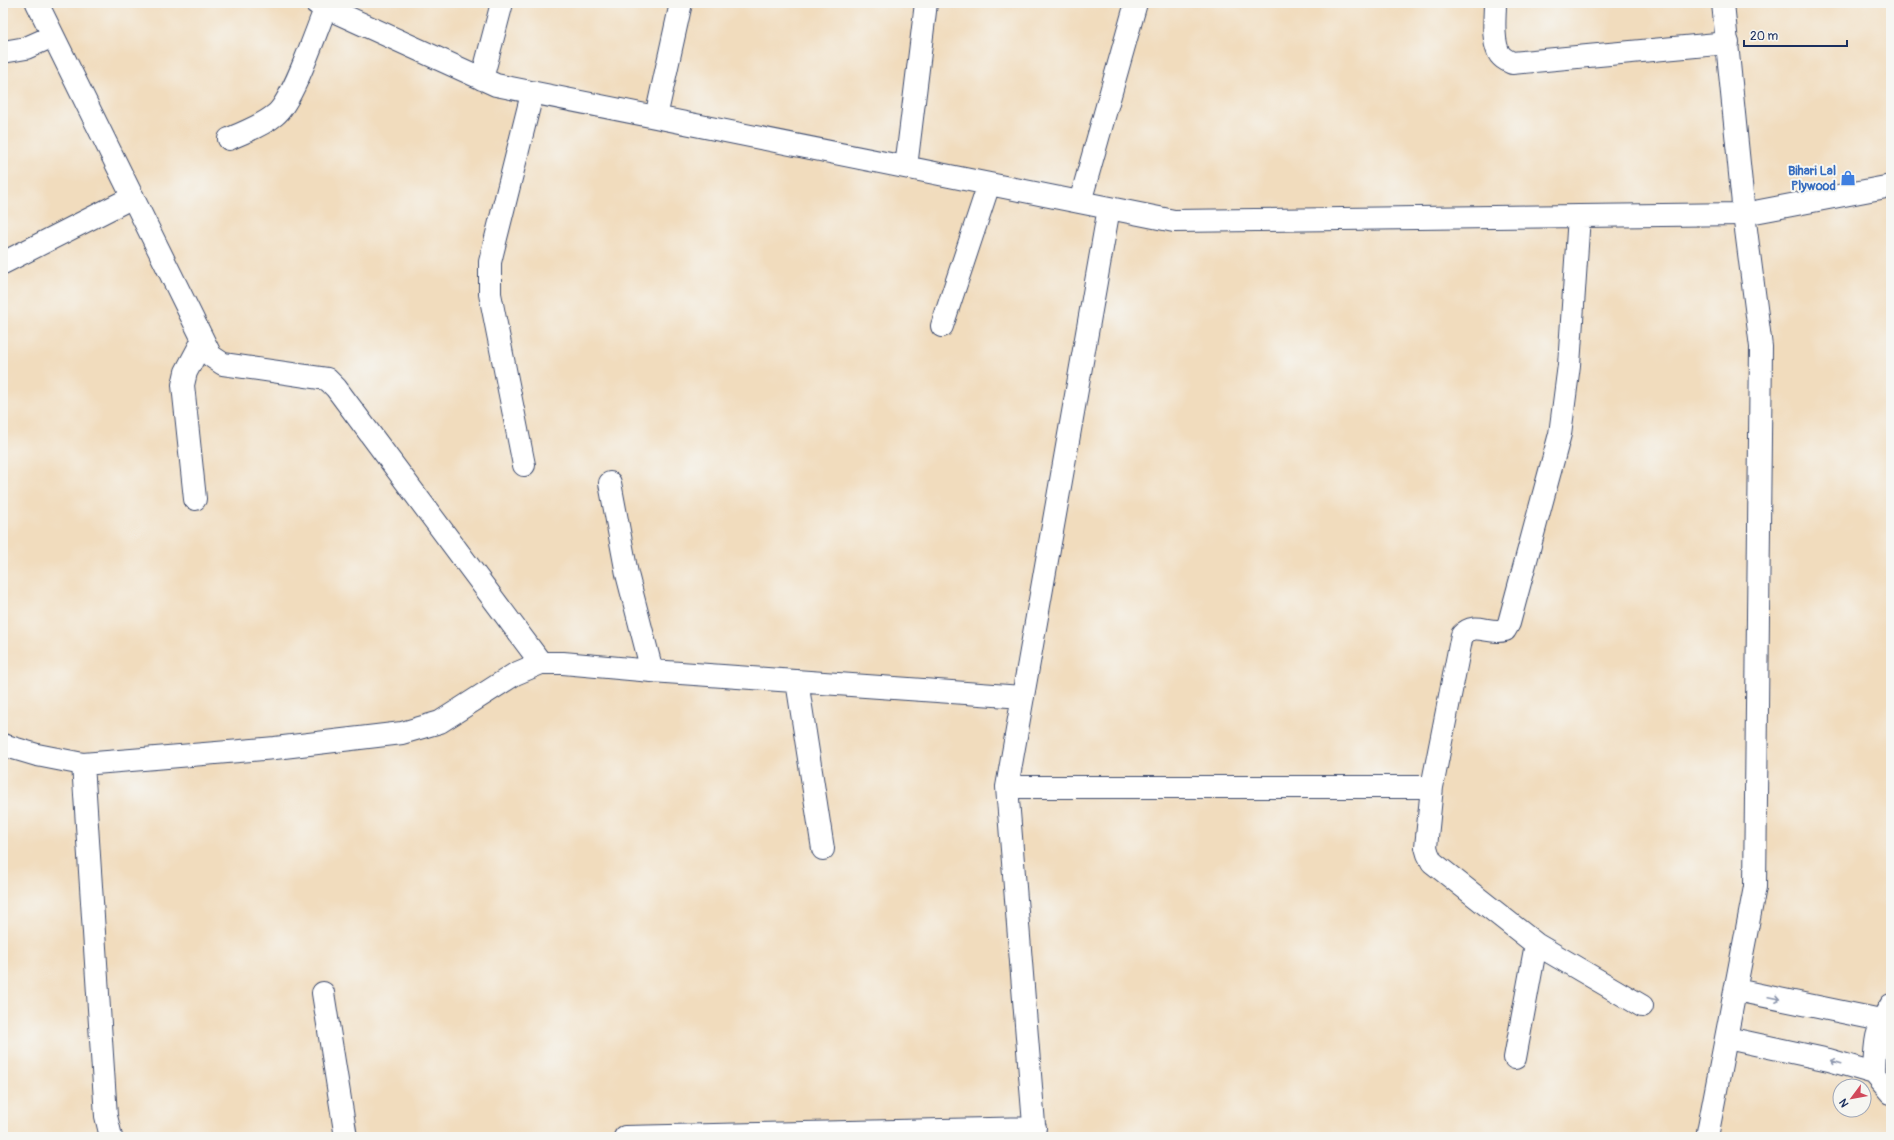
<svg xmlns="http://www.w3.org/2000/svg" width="1894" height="1140" font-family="Pangolin,sans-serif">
  <rect width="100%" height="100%" fill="#f6f6f2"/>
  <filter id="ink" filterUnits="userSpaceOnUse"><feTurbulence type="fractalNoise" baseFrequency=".025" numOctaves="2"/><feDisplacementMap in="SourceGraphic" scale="8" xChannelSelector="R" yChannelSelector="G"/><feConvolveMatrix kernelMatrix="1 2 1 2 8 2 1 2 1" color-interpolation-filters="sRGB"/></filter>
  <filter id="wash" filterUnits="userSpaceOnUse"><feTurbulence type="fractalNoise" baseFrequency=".012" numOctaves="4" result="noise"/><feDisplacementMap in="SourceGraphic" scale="16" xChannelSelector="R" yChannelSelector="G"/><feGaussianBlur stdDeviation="0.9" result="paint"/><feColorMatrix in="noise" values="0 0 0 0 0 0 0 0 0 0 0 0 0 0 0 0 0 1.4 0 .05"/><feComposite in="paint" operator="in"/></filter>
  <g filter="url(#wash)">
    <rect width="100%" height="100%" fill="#f1dcbd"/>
  </g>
  <g filter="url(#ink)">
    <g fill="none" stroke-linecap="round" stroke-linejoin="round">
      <defs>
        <path id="minor" d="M37,3L211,356L223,364L327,379L336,388L541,663
          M316,3L496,85L1174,221L1744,214L1891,186
          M1495,3C1495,18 1492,37 1498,51C1500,57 1506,60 1512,63L1728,43
          M3,52L26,48L53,36
          M482,79L502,3
          M656,117L681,3
          M229,139C244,132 262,126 275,115C293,101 316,31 326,7
          M906,167L926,3
          M1080,202L1136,3
          M1579,216L1569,365L1560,434L1509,623L1505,630C1489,635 1475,621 1462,635L1432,787L1426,847L1428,854L1432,862L1536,944L1642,1006
          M3,263L133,197
          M942,326L989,184
          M524,465L490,294V262L532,94
          M610,483L627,574L652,671
          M195,499L183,385L186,372L203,340
          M797,681L823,849
          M3,745L37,755L83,764L275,748L402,733L440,722L515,674L541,663H563L652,671L1023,697
          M83,764L106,1116L111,1137
          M1007,787H1432
          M323,993L346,1137
          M1515,1058L1536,944
          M625,1137L1035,1128
          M1035,1137L1007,787L1109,208"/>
        <path id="tertiary" d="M1736,990L1881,1020
          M1891,1005C1875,1029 1875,1045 1874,1073L1891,1093
          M1727,1038L1829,1060L1874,1073
          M1707,1137L1755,887L1761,347L1744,214L1723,3"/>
      </defs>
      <!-- minor casing -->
      <use href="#minor" stroke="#3b496c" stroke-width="24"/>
      <!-- tertiary casing -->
      <use href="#tertiary" stroke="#3b496c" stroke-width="24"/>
      <!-- minor -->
      <use href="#minor" stroke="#fff" stroke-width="22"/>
      <!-- tertiary -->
      <use href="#tertiary" stroke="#fff" stroke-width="22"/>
    </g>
    <!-- one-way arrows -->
    <defs><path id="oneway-shaft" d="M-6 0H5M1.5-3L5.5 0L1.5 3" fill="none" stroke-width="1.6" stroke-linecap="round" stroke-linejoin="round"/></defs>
    <g stroke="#8d97ae">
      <use href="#oneway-shaft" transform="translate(1774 998) rotate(12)"/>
      <use href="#oneway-shaft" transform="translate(1836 1062) rotate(-164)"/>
    </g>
  </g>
  <!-- icons -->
  <defs>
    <symbol id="shop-bare" viewBox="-9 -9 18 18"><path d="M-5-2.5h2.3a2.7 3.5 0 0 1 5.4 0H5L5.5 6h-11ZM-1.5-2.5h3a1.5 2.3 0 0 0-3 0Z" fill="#3f7fe0" stroke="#f6f6f2" stroke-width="2.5" paint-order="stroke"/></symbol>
  </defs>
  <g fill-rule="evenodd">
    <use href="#shop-bare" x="1837" y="167" width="22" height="22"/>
  </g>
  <g text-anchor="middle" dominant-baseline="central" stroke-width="4" stroke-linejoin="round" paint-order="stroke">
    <!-- shop labels -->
    <g font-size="13" font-weight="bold" fill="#366cbe" stroke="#f6f6f2" text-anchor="end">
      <text x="1836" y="171">Bihari Lal<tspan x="1836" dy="15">Plywood</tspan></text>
    </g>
  </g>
  <!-- margin -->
  <rect width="1894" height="1140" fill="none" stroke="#f6f6f2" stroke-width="16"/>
  <!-- north arrow -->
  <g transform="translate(1852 1098) rotate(238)"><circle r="19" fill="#f6f6f2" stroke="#9ea6b7"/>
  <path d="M0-3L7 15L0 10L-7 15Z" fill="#d1495b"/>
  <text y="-6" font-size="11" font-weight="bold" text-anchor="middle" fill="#1b2f5e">N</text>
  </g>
  <!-- scale -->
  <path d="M1744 40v6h103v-6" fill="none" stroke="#1b2f5e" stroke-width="2"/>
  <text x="1750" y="40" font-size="12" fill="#1b2f5e" stroke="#f6f6f2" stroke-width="3" paint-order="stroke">20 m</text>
</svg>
